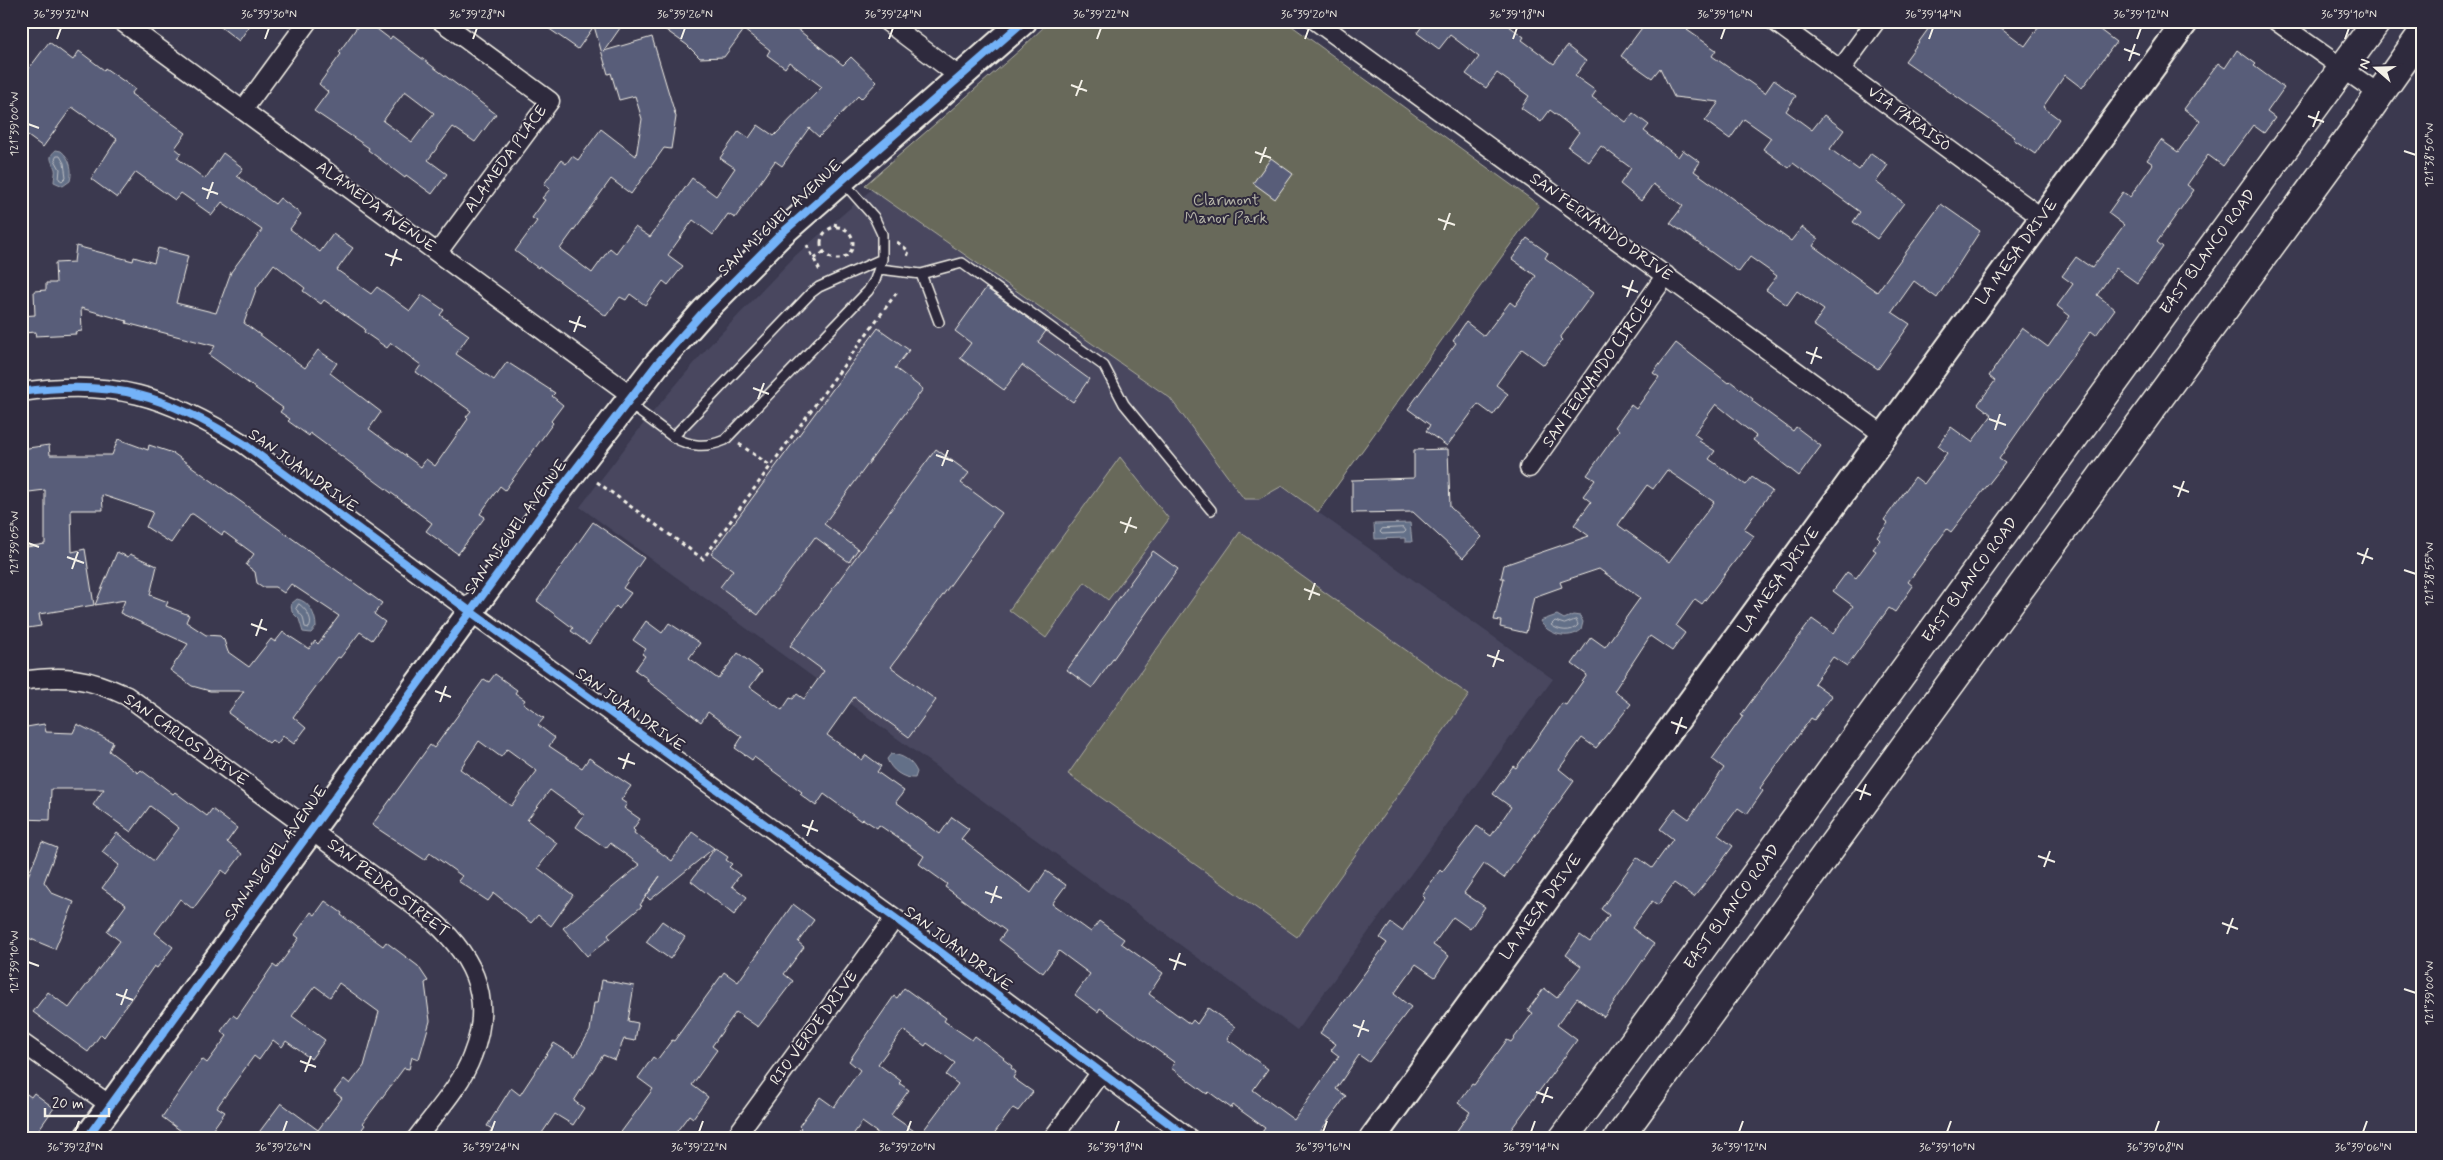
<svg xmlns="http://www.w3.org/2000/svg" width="2443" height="1160" font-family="Mynerve,sans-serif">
  <rect width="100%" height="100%" fill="#3b394f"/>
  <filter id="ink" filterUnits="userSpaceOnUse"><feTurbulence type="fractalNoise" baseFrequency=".02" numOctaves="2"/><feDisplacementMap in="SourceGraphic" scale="10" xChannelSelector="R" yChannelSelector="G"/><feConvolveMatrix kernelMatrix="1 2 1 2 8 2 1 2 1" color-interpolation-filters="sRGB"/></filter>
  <g filter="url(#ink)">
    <!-- built -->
    <path fill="#48475f" d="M872,189L1170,398L1244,499H1259L1281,486L1553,679L1297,1030L580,507L647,419L709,346L796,255Z"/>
    <!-- green -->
    <path fill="#67695a" stroke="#aeada1" d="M1050,21H1285L1539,205L1318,512L1282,486L1259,499H1244L1170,398L865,185L1020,50Z
      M1120,457L1169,519L1108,600L1085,582L1046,638L1009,610Z
      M1240,532L1469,695L1297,937L1068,774Z"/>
    <!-- water -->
    <path fill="#646f88" stroke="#9ea3ae" d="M56,150L61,151C70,158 73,170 70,181L63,186L54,182C54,178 56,172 55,169C52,161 47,157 56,150Z
      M1410,523L1412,542H1405V538L1375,539L1374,524Z
      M297,599C309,601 316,615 316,627L311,633L303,632L299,619L292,612L291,604Z
      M1557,615L1564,619L1573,615L1580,616L1583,622L1581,630C1569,640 1548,635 1540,621Z
      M891,754C903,755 912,761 917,772L915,778C903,779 891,770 887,759Z"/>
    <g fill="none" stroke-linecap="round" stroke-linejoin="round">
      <!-- shore -->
      <path stroke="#babdc2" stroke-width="1" d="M57,156H60L64,163L66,177L62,181L59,179L60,169L55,160Z
        M1404,528L1406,531L1404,533L1382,534L1380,532L1382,529Z
        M299,604C306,609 314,620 309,628L305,627L303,617L296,609Z
        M1576,620L1578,625C1572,633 1558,631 1551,625L1555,621L1564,624Z"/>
    </g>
    <!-- building -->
    <path fill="#585d79" stroke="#f4f1e8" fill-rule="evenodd" d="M213,21H253L239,41Z
      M538,21H625L604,51L652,37L676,117L671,149L664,148L631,194L611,179L560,249L592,273L610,248L616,253L635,227L650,237L692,178L716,196L735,168L720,158L739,131L749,138L758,125L774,136L822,87L789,62L785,68L767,55L770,50L744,30L724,57L700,58L687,45L653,21H787L843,65L851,57L877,82L861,99L858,96L819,137L809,128L782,166L775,161L735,218L728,214L713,235L693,220L668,255L683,266L668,285L663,281L645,305L630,294L626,300L620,297L606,316L539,266L538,268L515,251L537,221L532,218L545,200L542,198L550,189L544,184L561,160L566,164L572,156L578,160L601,129L636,156L642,119L635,96L619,100L611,73L608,74L594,26L578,49Z
      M1426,21H1502L1524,37L1522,40L1554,64L1567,46L1586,61L1575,76L1596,91L1592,97L1626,122L1633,113L1649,125L1644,131L1678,157L1683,150L1700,162L1694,171L1791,241L1802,227L1818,239L1813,246L1877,292L1941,204L1980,231L1937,298L1914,281L1892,312L1910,324L1878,369L1813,325L1824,310L1797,291L1787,305L1766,290L1777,276L1750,257L1739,272L1670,223L1683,206L1653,184L1641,201L1620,184L1631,168L1601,146L1589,162L1568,147L1579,132L1550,110L1541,122L1521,108L1529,96L1497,73L1486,88L1466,74L1479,57L1450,35L1439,49L1417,33Z
      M1647,21H1693L1687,30L1716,50L1712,56L1765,93L1774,80L1796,96L1786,111L1812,130L1824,115L1844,130L1830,149L1859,170L1871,153L1888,165L1876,182L1904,203L1877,239L1853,222L1860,212L1793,163L1789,168L1763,149L1771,138L1744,119L1730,139L1705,121L1719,102L1674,97L1660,68L1652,78L1621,56Z
      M1934,21H1992L2025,46L2043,21H2106L2100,30L2116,42L2082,88L2065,75L2043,107L2059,119L2035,154L2013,139L2015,137L1905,61Z
      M360,23L365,28L369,23L390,39L392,36L496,114L475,142L453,127L428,160L447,174L432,194L406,175L405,178L368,150L369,148L314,111L328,92L319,84L341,54L339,52ZM405,91L434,113L412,142L383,121Z
      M49,42L73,60L79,51L104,70L105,68L135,89L131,94L186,133L175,148L181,153L177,158L205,179L223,153L243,168L237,176L275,204L280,198L301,214L290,229L320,252L333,234L353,248L337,270L371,294L377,287L410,311L422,295L444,310L440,315L469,335L456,354L494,380L507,362L555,393L552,396L563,405L551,421L553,423L505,490L500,486L480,514L485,517L458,554L426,531L432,523L310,433L309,436L288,421L290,419L280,412L283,408L209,355L215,346L126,323L127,321L81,308L82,331L75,332L76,334L35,336L36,332L23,333L22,316L35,315L34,291L46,290V283H56L55,263L74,262L76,246L133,261L134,257L154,263L158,248L188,256L176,303L216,313L231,272L262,230L222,202L212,215L181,193L175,200L136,172L117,198L91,179L117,139L72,107L43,147L21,131V79ZM274,264L305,288L303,291L321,304L324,300L365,329L364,332L387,348L391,343L421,365L416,372L471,411L466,417L468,419L435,466L426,459L421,467L369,429L381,412L330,373L337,363L318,350L305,368L244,323L257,287Z
      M2237,50L2256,64L2254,66L2284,88L2267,112L2275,118L2264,133L2253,125L2223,166L2208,155L2187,185L2194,190L2157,242L2163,247L2137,283L2116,268L2097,295L2115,309L2096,335L2091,331L2036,406L1999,459L2005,463L1951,532L1947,529L1908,582L1913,586L1895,612L1889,608L1847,666L1833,657L1814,683L1832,696L1814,720L1811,718L1760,788L1763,791L1747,814L1738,808L1718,835L1733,846L1713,873L1694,897L1674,883L1658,905L1652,901L1632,928L1654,944L1604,1017L1577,998L1557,1025L1577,1040L1504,1139H1451L1470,1112L1458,1103L1472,1084L1474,1085L1507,1040L1511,1042L1533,1013L1528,1010L1544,988L1557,998L1581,966L1566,955L1580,935L1590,942L1609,915L1601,909L1637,857L1652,868L1673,839L1660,829L1675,809L1689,819L1724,768L1712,759L1743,716L1741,715L1812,619L1833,634L1853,606L1833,591L1847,572L1856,578L1876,551L1873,549L1880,540L1877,537L1888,523L1884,520L1915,477L1924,484L1947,453L1938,446L1951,427L1972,442L1992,415L1978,404L1995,381L1989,376L2022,328L2048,347L2070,316L2057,306L2073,284L2062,276L2076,257L2092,268L2124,225L2108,213L2123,192L2130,197L2153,164L2147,160L2161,140L2178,152L2200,121L2184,109L2218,63L2225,68Z
      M1271,158L1293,174L1275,199L1253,183Z
      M1527,238L1548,253L1545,258L1593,293L1560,338L1562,340L1544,365L1522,349L1496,385L1508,394L1493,415L1478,404L1447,446L1426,431L1430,425L1408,409L1456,343L1453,341L1466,322L1484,336L1510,302L1515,306L1536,276L1512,259Z
      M986,288L1046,331L1038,342L1089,379L1073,402L1022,365L1004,390L960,358L971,343L955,331Z
      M878,328L909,350L895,368L923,389L824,524L858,549L849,562L815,537L758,615L720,587L733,570L711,554Z
      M1676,343L1728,383L1730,381L1753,399L1752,401L1793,431L1796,427L1821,446L1799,476L1753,440L1756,436L1716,404L1694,434L1701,439L1699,441L1715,451L1709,459L1746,485L1752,477L1772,491L1744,529L1754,536L1702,604L1695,599L1676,626L1685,633L1672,651L1650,636L1614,691L1631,704L1596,748L1582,738L1559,769L1574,781L1504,878L1484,864L1464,893L1485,907L1470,929L1453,917L1433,945L1449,956L1435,977L1416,964L1394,994L1411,1007L1369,1062L1359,1055L1336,1089L1346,1096L1315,1139H1257L1265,1128L1233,1105L1231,1108L1209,1092L1207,1094L1171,1068L1175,1063L1100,1008L1098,1012L1075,995L1090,974L1059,951L1043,973L999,940L1006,931L945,887L947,884L919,864L924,856L879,825L877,828L863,819L861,821L824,794L816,806L800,794L802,792L754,757L752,760L735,748L742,737L708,712L701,722L647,681L648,679L635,670L645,656L642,654L646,649L633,640L646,621L662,633L669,623L700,643L689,658L718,679L738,653L762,671L750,687L782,710L790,698L793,699L797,694L804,699L824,671L790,646L936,449L969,473L961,483L1002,513L891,667L936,700L909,737L854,697L827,735L862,760L866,755L881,766L877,772L904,791L896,802L940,834L952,817L969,829L961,839L1031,893L1046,871L1066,885L1052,904L1091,932L1099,921L1124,939L1121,943L1163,973L1149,994L1190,1024L1193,1020L1197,1024L1208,1008L1235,1027L1227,1039L1268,1069L1253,1090L1294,1120L1339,1056L1331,1050L1336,1044L1320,1033L1387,943L1380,938L1391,923L1402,931L1425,898L1422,895L1440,870L1442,872L1477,826L1491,836L1511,807L1493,794L1513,766L1516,768L1562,703L1566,705L1587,675L1572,664L1591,637L1605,647L1640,598L1599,569L1560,582L1562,587L1534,597L1526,633L1500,627L1501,621L1494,620L1504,578H1501L1504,565L1589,536L1574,525L1591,502L1583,496L1595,480L1587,475L1619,430L1615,427L1631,405L1636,409L1659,377L1653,373ZM1667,470L1714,502L1669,562L1618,525L1647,485L1653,489Z
      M118,439L148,450L149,445L173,453L382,603L374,614L385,622L372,640L360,632L340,658L338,657L293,717L306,728L294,744L283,736L277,744L272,740L269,743L228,713L244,691H210L192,686L170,670L188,644L120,613L125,600L95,605L117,552L128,557L130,554L157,566L150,595L168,602L166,606L189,615L186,622L206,635L220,636L224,640L228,652L249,667L271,639L275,642L283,632L309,649L315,641L318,644L339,616L291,584L284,593L275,587H263L257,583L255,572L246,565L254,554L224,532L222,535L193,514H191L171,543L146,527L153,512L102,495L103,510H71L72,552L85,549L94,605L39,614L41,626L21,629V548L45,544V490L21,493V449L49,445L50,455H112Z
      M1448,449L1450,507L1482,537L1463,558L1413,512L1352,513V480L1414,478V450Z
      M593,522L644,558L623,588L631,593L619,609L616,606L589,644L571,631L573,628L537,601Z
      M1153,551L1178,569L1092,688L1067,670Z
      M495,674L517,690L515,693L525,700L523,703L544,718L538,725L555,738L549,746L582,768L589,758L631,786L621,800L627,804L624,808L640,819L633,829L635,831L634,833L672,861L692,832L714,848L650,900L646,896L660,876L640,905L642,906L608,935L610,938L587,956L563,928L640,865L610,843L606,848L576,827L584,815L550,790L527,820L557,843L538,868L573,895L551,926L538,915L531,923L494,893L488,901L458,881L462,876L430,853L425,860L372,825L430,745L434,748L484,679L489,682ZM479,741L501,757L507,749L537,771L511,806L460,769Z
      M44,724L46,732L73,733L77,724L113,742L109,751L138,773L141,770L173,794L175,792L207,816L212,809L237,828L227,842L242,854L227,874L222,870L193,909L180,899L155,933L173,947L157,968L154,966L104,1037L101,1034L88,1052L33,1012L48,992L69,1008L120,941L107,931L126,905L102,888L119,865L102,852L117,833L154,861L179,828L150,806L131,832L93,805L104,789H51L50,820L21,819V728Z
      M42,842L57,848L44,882L52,893L74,902L55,949L21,935V893Z
      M715,848L728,857L726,860L732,864L729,867L740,875L732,886L747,897L734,915L691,881Z
      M325,901L342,913L341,915L383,946L386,942L418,966L428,981L425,983L430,1021L419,1059L412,1057L409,1069L404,1068L363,1123L365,1125L355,1139H254L281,1103L318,1130L342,1098L334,1092L344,1079L350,1084L364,1066L379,1012L339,983L330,997L315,986L292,1016L325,1040L311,1059L286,1041L282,1047L273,1040L259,1060L254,1056L217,1107L225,1112L206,1139H192L162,1117L202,1059L207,1063L227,1036L221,1031L233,1015L237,1018L273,965L277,968L299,938L295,935L311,912L315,915Z
      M793,904L814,920L798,942L804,947L784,974L793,981L758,1027L736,1012L712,1046L717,1050L692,1085L708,1097L693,1118L689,1115L671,1139H616L653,1089L638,1078L653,1057L657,1060L672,1040L674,1041L724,972L738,982Z
      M662,921L685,937L670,959L646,942Z
      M602,980L634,986L628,1021L638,1023L635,1041L624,1039L615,1060L603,1055L574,1101L584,1108L573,1125L555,1114L538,1139H485L492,1129L487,1126L511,1088L520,1095L554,1043L575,1056L590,1031L594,1003H598Z
      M904,988L946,1018L944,1021L972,1040L975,1036L1004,1058L1003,1059L1012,1066L1011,1068L1016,1072L1013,1078L1033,1092L1018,1111L1013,1108L990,1139H886L862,1122L850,1139H793L801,1128L799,1126L820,1097L834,1107L860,1070L849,1061L894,996L897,998ZM903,1030L925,1046L927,1043L955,1063L946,1075L958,1084L920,1135L891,1115L909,1090L899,1083L901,1081L878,1064Z
      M21,1090L31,1097L34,1093L54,1108L37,1132L34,1130L27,1139H21Z"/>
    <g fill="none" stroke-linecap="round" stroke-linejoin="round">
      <defs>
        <path id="lane" d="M880,269L921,274L962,263L1104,366L1124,404L1211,510
          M921,274L939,322
          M628,403L673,437L811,293L819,287L882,259
          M673,437C691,447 706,448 725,440L868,291L875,280L882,259V234L874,217L843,182"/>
        <path id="street" d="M121,21L631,395
          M886,21L960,77
          M1316,21L1884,435
          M1774,21L2042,218
          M2276,21L2379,94
          M1841,69L1876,21
          M243,110L308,21
          M438,252L550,101L441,21
          M21,392C113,379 166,395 244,444L471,612L895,918L1190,1139
          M1529,468L1666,275
          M21,681C65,675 86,677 127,696L424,913C471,951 496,996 472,1056C461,1086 435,1113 416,1139
          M21,1042L110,1105
          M734,1139L895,918
          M1052,1139L1101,1072"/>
        <path id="secondary" d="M86,1139L552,500L657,364L705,310L782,233L1024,21
          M1372,1139L2186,21"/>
        <path id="highway" d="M1563,1139L2377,21
          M1618,1139L2346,142L2422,34"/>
      </defs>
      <!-- lane casing -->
      <use href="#lane" stroke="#f4f1e8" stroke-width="12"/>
      <!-- street casing -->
      <use href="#street" stroke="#f4f1e8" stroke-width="21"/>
      <!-- secondary casing -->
      <use href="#secondary" stroke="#f4f1e8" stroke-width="29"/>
      <!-- highway casing -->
      <use href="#highway" stroke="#f4f1e8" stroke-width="31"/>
      <!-- path -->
      <path stroke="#f4f1e8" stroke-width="3" stroke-dasharray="4 4" stroke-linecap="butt" d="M835,227L836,220
        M821 243a16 16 0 1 1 32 0a16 16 0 1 1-32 0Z
        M897,242L909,251L907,257
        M807,245L820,271
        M814,259L824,252
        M739,444L771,466
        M597,482L703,559L897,292"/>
      <!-- lane -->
      <use href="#lane" stroke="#2f2a3d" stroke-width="9"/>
      <!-- street -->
      <use href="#street" stroke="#2f2a3d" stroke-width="18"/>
      <!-- secondary -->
      <use href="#secondary" stroke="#2f2a3d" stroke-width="25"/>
      <!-- highway -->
      <use href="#highway" stroke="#2f2a3d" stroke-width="28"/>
      <defs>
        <path id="cycleway" d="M21,392C113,379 166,395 244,444L471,612L895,918L1190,1139
          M86,1139L552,500L657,364L705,310L782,233L1024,21"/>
      </defs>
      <!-- cycleway casing -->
      <use href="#cycleway" stroke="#2f2a3d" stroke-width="11"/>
      <!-- cycleway -->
      <use href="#cycleway" stroke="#73b2f8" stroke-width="8"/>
    </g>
  </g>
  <!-- ticks -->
  <path fill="none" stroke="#f4f1e8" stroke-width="2" d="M57,39L61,28M265,39L269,28M473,39L477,28M681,39L685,28M889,39L893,28M1097,39L1101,28M1305,39L1309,28M1513,39L1517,28M1721,39L1725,28M1929,39L1933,28M2137,39L2141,28M2345,39L2349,28M2124,49L2140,55M2129,61L2135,44M1071,85L1087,91M1076,96L1082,80M2308,116L2324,122M28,124L39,128M2313,127L2319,111M2404,151L2416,155M1255,152L1271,158M1260,163L1266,147M202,188L218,194M207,199L213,182M1438,219L1455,225M1444,230L1450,213M385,254L402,260M391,266L397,249M1622,286L1638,292M1627,297L1633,280M569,321L586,327M574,332L580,316M1806,352L1822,358M1811,364L1817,347M753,388L769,394M758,399L764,383M1989,419L2006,425M1995,430L2000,414M936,455L953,461M942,466L948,450M2173,486L2189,492M2178,497L2184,481M1120,522L1137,528M1125,533L1131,517M28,543L39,547M2357,553L2373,559M67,557L84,563M2362,564L2368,548M72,569L78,552M2404,570L2416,574M1304,589L1320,595M1309,600L1315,583M251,624L267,630M256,636L262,619M1487,655L1504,661M1493,667L1499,650M435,691L451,697M440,702L446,686M1671,722L1687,728M1676,734L1682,717M618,758L635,764M623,769L629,753M1855,789L1871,795M1860,800L1866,784M802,825L818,831M807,836L813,820M2038,856L2055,862M2044,867L2050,851M985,892L1002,898M991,903L997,886M2222,923L2238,929M2227,934L2233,918M1169,959L1186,965M28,962L39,966M1174,970L1180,953M2404,989L2416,993M116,994L133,1000M121,1005L127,989M1353,1025L1369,1031M1358,1037L1364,1020M300,1061L316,1067M305,1072L311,1056M1536,1092L1553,1098M1542,1103L1548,1087M75,1132L79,1121M283,1132L287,1121M491,1132L495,1121M699,1132L703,1121M907,1132L911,1121M1115,1132L1119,1121M1323,1132L1327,1121M1531,1132L1535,1121M1739,1132L1743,1121M1947,1132L1951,1121M2155,1132L2159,1121M2363,1132L2367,1121"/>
  <g text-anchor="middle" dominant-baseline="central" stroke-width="4" stroke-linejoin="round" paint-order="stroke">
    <!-- street labels -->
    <g font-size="16" fill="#f4f1e8" stroke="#2f2a3d">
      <text transform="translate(1909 119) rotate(36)">VIA PARAISO</text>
      <text transform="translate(506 159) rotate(-54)">ALAMEDA PLACE</text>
      <text transform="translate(376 207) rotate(36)">ALAMEDA AVENUE</text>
      <text transform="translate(780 218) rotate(-43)">SAN MIGUEL AVENUE</text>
      <text transform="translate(1601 227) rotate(36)">SAN FERNANDO DRIVE</text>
      <text transform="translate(2017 252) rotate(-54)">LA MESA DRIVE</text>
      <text transform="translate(2208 252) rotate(-54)">EAST BLANCO ROAD</text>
      <text transform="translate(1598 372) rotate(-55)">SAN FERNANDO CIRCLE</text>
      <text transform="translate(303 471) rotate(36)">SAN JUAN DRIVE</text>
      <text transform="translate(516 527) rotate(-54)">SAN MIGUEL AVENUE</text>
      <text transform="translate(1779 580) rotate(-54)">LA MESA DRIVE</text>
      <text transform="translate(1970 580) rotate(-54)">EAST BLANCO ROAD</text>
      <text transform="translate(630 710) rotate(36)">SAN JUAN DRIVE</text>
      <text transform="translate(186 740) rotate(35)">SAN CARLOS DRIVE</text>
      <text transform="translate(276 853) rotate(-54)">SAN MIGUEL AVENUE</text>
      <text transform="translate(388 888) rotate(38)">SAN PEDRO STREET</text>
      <text transform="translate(1541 907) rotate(-54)">LA MESA DRIVE</text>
      <text transform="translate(1732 907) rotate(-54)">EAST BLANCO ROAD</text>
      <text transform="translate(958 949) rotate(37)">SAN JUAN DRIVE</text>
      <text transform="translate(814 1028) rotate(-54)">RIO VERDE DRIVE</text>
    </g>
    <!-- park labels -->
    <g font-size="16" fill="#b5b4a8" stroke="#2f2a3d">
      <text x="1226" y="200">Clarmont<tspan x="1226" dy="18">Manor Park</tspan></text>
    </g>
  </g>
  <!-- margin -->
  <rect width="2443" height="1160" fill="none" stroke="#2f2a3d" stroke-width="55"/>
  <!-- north arrow -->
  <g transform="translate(2376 68) rotate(290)" stroke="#2f2a3d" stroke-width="4" paint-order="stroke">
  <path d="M0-4L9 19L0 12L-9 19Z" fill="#f4f1e8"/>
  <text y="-8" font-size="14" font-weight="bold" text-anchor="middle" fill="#f4f1e8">N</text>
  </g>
  <!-- scale -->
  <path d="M45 1108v8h64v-8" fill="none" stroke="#f4f1e8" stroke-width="2.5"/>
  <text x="52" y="1108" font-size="15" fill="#f4f1e8" stroke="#2f2a3d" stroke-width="4" paint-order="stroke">20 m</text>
  <rect x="28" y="28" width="2388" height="1104" fill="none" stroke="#f4f1e8" stroke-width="2"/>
  <g font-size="12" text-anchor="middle" fill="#f4f1e8">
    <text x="61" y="18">36°39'32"N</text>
    <text x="269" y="18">36°39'30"N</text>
    <text x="477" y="18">36°39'28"N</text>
    <text x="685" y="18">36°39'26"N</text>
    <text x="893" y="18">36°39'24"N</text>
    <text x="1101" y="18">36°39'22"N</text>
    <text x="1309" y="18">36°39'20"N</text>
    <text x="1517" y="18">36°39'18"N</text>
    <text x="1725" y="18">36°39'16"N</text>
    <text x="1933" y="18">36°39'14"N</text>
    <text x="2141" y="18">36°39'12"N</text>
    <text x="2349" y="18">36°39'10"N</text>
    <text transform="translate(14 124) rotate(-90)" y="4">121°39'00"W</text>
    <text transform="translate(2429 155) rotate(-90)" y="4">121°38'50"W</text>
    <text transform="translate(14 543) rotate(-90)" y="4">121°39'05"W</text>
    <text transform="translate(2429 574) rotate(-90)" y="4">121°38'55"W</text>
    <text transform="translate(14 962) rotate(-90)" y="4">121°39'10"W</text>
    <text transform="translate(2429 993) rotate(-90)" y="4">121°39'00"W</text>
    <text x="75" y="1151">36°39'28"N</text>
    <text x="283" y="1151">36°39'26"N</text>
    <text x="491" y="1151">36°39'24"N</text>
    <text x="699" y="1151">36°39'22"N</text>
    <text x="907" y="1151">36°39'20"N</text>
    <text x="1115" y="1151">36°39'18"N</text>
    <text x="1323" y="1151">36°39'16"N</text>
    <text x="1531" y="1151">36°39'14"N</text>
    <text x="1739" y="1151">36°39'12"N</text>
    <text x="1947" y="1151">36°39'10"N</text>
    <text x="2155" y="1151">36°39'08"N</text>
    <text x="2363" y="1151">36°39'06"N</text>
  </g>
</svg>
